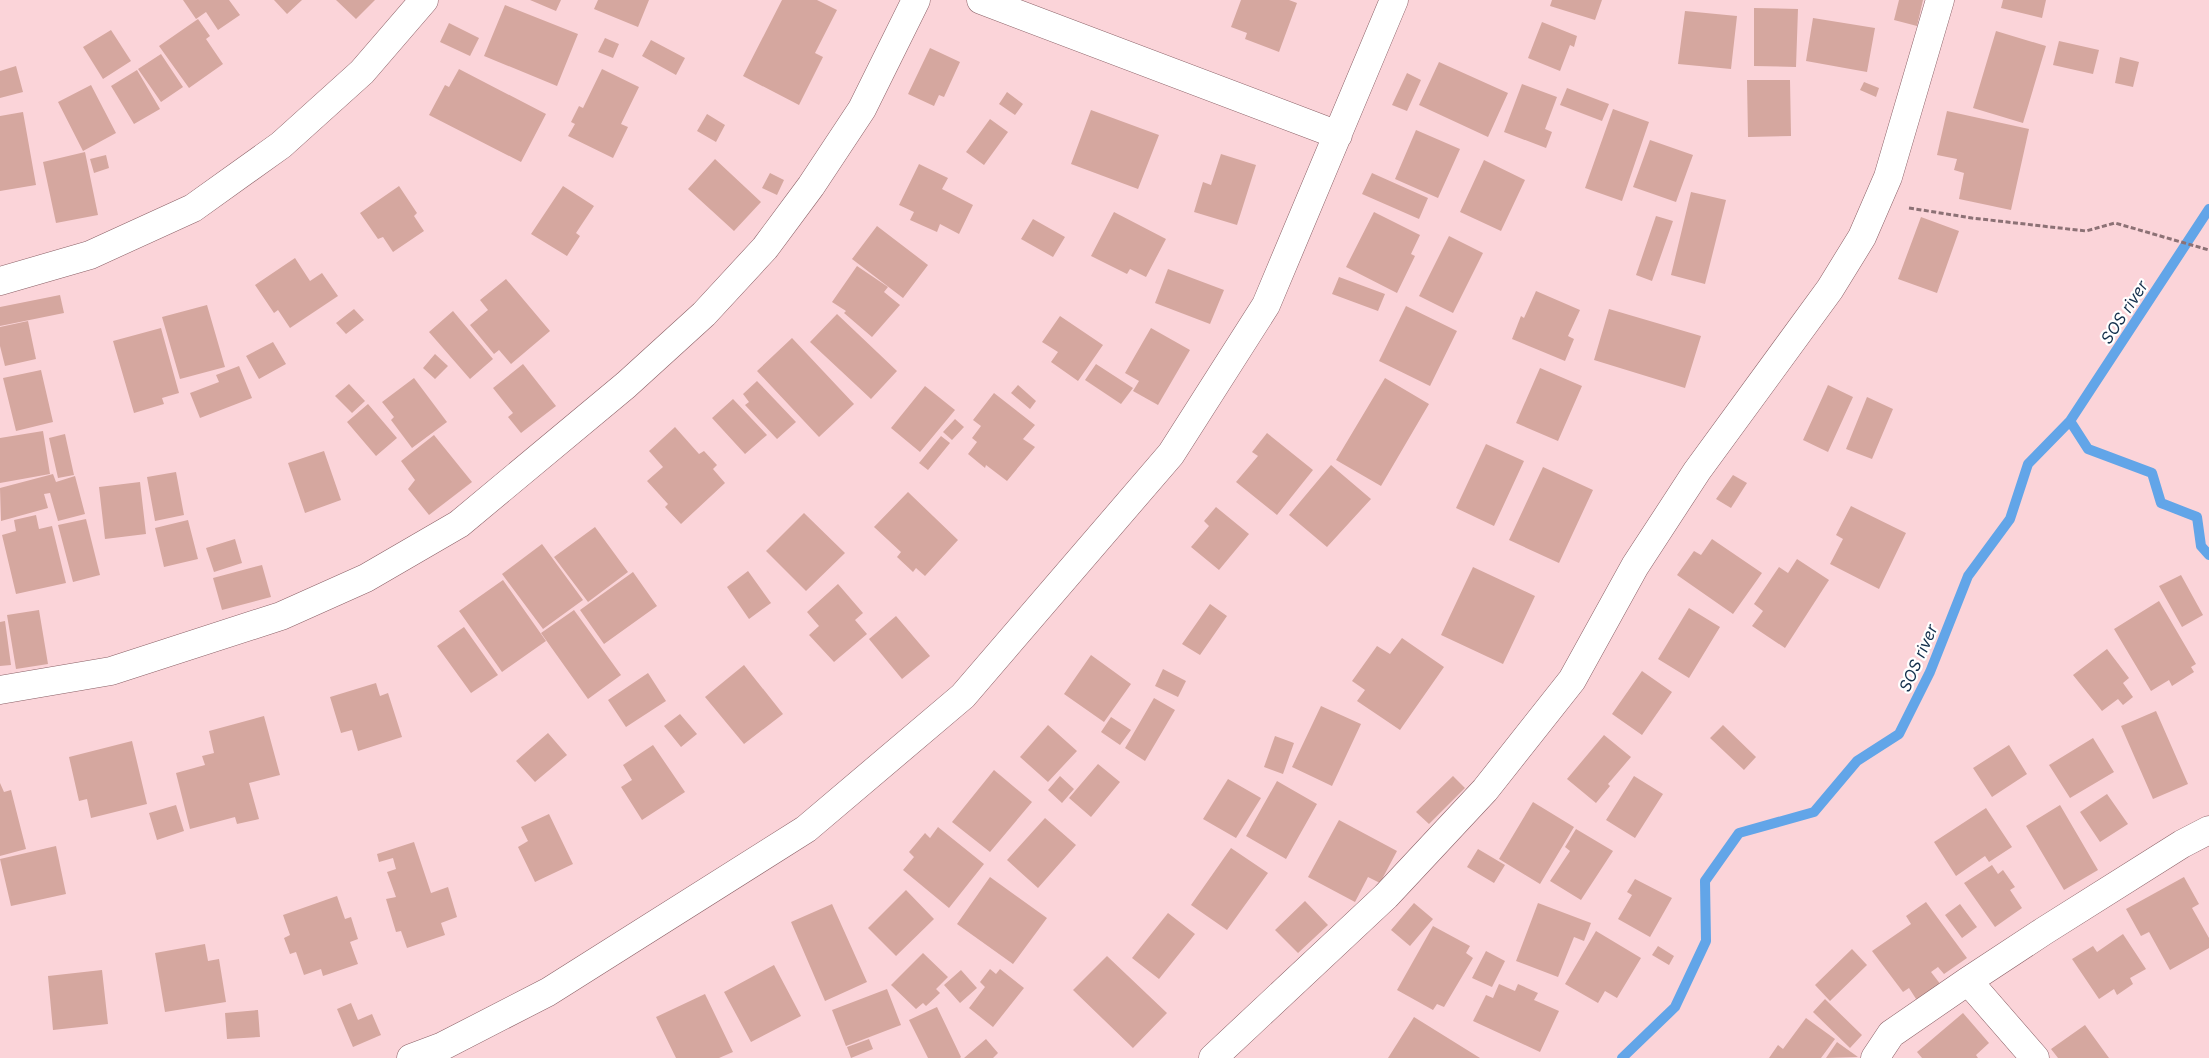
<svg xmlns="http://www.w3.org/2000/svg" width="2209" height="1058" font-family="Inter,sans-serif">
  <rect width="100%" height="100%" fill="#fbd4d9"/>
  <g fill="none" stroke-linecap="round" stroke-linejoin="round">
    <!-- stream -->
    <path stroke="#62a5e8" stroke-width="10" d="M2070,421L2088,449L2152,473L2161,503L2197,517L2201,546L2209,555
      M1622,1058L1675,1007L1706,941L1705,881L1739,833L1814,812L1857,761L1899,734L1930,672L1968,576L2010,519L2028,464L2070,421L2209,209"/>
  </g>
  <!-- building -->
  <path fill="#d5a79f" d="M183,0H229L240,15L218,30L206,12L196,19Z
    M274,0H302L287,14Z
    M336,0H375L356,19Z
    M530,0H561L556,11Z
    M598,0H649L638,27L594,9Z
    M782,0H817L837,10L815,53L823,57L799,105L743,76Z
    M1241,0H1289L1297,3L1279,52L1245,39L1247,33L1231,27Z
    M1552,0H1602L1595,20L1550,6Z
    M1899,0H1923L1917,26L1894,20Z
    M2003,0H2046L2042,18L2001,8Z
    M505,5L578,34L557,86L484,56Z
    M1754,8L1798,9L1796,67L1754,66Z
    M1685,11L1737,16L1731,69L1678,64Z
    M1813,18L1875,28L1867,72L1806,61Z
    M198,19L210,36L206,39L223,64L189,88L159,46Z
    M1542,22L1577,36L1574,47L1570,45L1560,71L1528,58Z
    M449,23L479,38L470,56L440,42Z
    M111,30L131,61L103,79L83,47Z
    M1996,31L2046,46L2023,123L1973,108Z
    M605,38L619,44L613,58L598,52Z
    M651,40L685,58L676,75L642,56Z
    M2059,41L2099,50L2093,74L2053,65Z
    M930,48L960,62L944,97L939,95L934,106L908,94Z
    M161,54L183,87L161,102L138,69Z
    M2120,57L2139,62L2133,87L2115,83Z
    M1439,62L1508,93L1488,137L1419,105Z
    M16,66L23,92L0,98V71Z
    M459,69L546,114L521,162L429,115L445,85L449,87Z
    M602,69L639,87L621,124L628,127L613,158L568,136L575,124L571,122L579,106L583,108Z
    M137,70L160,109L134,124L111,86Z
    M1407,73L1421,80L1407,111L1392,105Z
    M1747,80H1790L1791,136L1748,137Z
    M1864,82L1879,88L1876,97L1860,90Z
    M1522,84L1557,97L1545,129L1552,132L1546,148L1504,132Z
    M91,85L116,133L83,151L58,102Z
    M1567,88L1609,104L1602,121L1560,105Z
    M1007,92L1023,104L1015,115L999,104Z
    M1613,109L1649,122L1622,201L1585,188Z
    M1091,110L1159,135L1138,189L1071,164Z
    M1947,111L2029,129L2011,210L1959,199L1964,173L1954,170L1957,159L1937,155Z
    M23,112L36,185L0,191V116Z
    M707,114L725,125L716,142L697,131Z
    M990,119L1008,132L984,165L966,152Z
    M1416,130L1460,149L1438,198L1395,179Z
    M1650,140L1693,155L1676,202L1633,187Z
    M85,152L98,215L56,223L43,162Z
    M1221,154L1256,165L1237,225L1194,212L1203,182L1211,185Z
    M106,155L109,168L94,173L90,159Z
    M715,159L761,202L734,231L688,189Z
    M1484,160L1525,180L1501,231L1460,212Z
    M919,164L948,178L942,189L973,205L959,234L940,224L937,232L910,220L914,212L899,205Z
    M770,173L784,180L777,195L762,188Z
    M1372,173L1428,198L1419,219L1362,194Z
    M399,186L417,213L414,216L424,231L393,252L383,237L378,239L360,213Z
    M563,186L594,206L576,233L580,236L567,256L531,234Z
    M1691,192L1726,200L1705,284L1671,275Z
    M1114,212L1166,239L1146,277L1130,269L1127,274L1091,256Z
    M1374,212L1420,235L1411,254L1415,256L1397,293L1346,267Z
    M1656,216L1673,221L1652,281L1636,275Z
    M1921,217L1959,231L1937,293L1898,279Z
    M1033,219L1065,237L1053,257L1021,239Z
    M877,226L928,265L903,298L852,259Z
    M1449,236L1483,253L1453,313L1419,296Z
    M295,258L310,281L322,273L338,296L290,328L278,310L274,313L255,285Z
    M857,266L888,287L884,292L900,305L872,337L844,313L846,311L832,302Z
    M1168,269L1224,290L1210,324L1155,303Z
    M1339,277L1385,294L1378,311L1332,294Z
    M506,279L550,331L511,364L499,350L494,354L470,325L488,310L480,300Z
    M1536,291L1580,310L1568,336L1574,339L1565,361L1512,339L1521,316L1524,318Z
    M60,295L64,313L0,326V307Z
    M207,305L225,367L180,379L162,317Z
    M1406,306L1457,331L1430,386L1379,361Z
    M354,309L364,320L346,334L336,323Z
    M1609,309L1701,336L1685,388L1594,360Z
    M453,311L493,359L470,379L429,332Z
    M837,314L897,371L871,399L810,342Z
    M1060,316L1103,345L1078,381L1051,362L1058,352L1042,342Z
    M28,321L36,359L5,366L0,346V327Z
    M161,328L179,393L162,398L164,404L134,413L113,341Z
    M1151,328L1190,350L1158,405L1133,391L1139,381L1125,373Z
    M792,338L854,404L819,437L757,371Z
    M273,342L286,364L259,379L246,356Z
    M435,354L448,366L435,379L423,368Z
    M523,364L556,406L521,433L508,417L513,413L493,388Z
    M1096,364L1133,388L1121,404L1085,380Z
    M239,366L252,398L200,418L190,393L219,382L216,375Z
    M1540,368L1582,386L1558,441L1516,423Z
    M41,370L53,422L16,431L3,378Z
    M414,378L447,422L412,448L391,420L394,417L382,402Z
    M1385,378L1429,404L1381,486L1336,460Z
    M757,381L796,422L777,439L745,405L749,402L743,394Z
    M349,384L365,401L352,413L335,396Z
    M1018,385L1036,401L1030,409L1011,393Z
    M1828,385L1853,397L1828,452L1803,440Z
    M925,386L955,410L920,452L891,428Z
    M994,393L1035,425L1023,439L1035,447L1007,481L986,465L985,468L968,454L977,442L972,438L981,426L973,420Z
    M1867,397L1893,409L1872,459L1846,449Z
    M733,399L767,435L745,454L712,418Z
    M368,404L397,438L376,456L347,422Z
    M955,419L964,427L952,440L943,432Z
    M675,427L699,454L704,451L717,465L713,469L725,483L681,524L665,507L668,504L647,481L663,467L649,451Z
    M43,431L50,474L0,483V438Z
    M1267,433L1313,470L1277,515L1236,482L1258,456L1252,452Z
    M65,434L74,475L58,478L49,438Z
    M434,435L472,482L429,515L408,489L415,480L401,461Z
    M941,436L950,443L928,470L919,463Z
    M1486,444L1524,461L1494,526L1456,508Z
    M324,451L341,500L305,513L288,463Z
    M1331,465L1371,499L1327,547L1289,515Z
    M1543,467L1593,490L1559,563L1509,540Z
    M176,472L184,515L155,521L147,477Z
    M53,474L56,482L75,476L85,514L58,521L50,493L44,494L48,508L1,521L0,488Z
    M1733,475L1747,483L1731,508L1716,499Z
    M140,482L146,534L105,539L99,487Z
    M908,492L958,540L925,576L916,568L913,572L897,557L901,552L874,527Z
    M1851,506L1906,533L1879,589L1830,564L1843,539L1836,535Z
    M1216,507L1249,534L1219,570L1191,547L1209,526L1204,521Z
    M804,513L845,553L806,591L766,551Z
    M36,515L39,529L52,526L66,583L16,594L2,535L16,531L14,520Z
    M86,519L100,575L73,582L58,525Z
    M188,520L198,559L164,567L155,528Z
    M595,527L628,572L588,602L554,557Z
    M235,539L242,563L214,572L206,548Z
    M1712,539L1762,573L1733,614L1677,575L1694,551L1701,555Z
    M542,544L583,600L543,629L502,574Z
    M1797,559L1829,580L1785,648L1752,626L1763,611L1754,604L1779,567L1788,573Z
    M262,565L271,597L222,610L213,578Z
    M1473,567L1535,596L1503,664L1441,635Z
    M748,571L771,603L749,619L727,587Z
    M633,572L657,606L604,644L580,610Z
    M2181,575L2203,615L2182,627L2159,586Z
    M503,580L546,641L502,672L459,611Z
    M838,584L863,613L855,620L867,634L834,662L809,635L819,626L807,612Z
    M2159,601L2196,664L2191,667L2194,672L2172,686L2169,680L2151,691L2114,629Z
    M1210,604L1227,616L1200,655L1182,644Z
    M1689,608L1720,627L1689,678L1658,659Z
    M39,610L48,664L16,669L7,615Z
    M574,610L621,675L588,699L541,633Z
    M896,616L930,656L902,679L869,639Z
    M5,621L11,665L0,666V622Z
    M464,627L498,675L471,693L437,646Z
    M1402,638L1444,667L1400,730L1357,701L1365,690L1352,681L1377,646L1390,654Z
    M2107,649L2129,678L2123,683L2133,697L2123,705L2118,699L2102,711L2073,675Z
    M1091,655L1131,684L1104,722L1064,694Z
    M744,665L783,714L744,744L705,697Z
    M1163,669L1186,681L1178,697L1155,686Z
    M1642,671L1672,692L1642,735L1612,714Z
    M648,673L666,701L626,727L608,700Z
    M376,683L380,696L388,693L402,737L358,751L352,730L341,733L330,697Z
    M1154,698L1175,710L1145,761L1125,748Z
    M1321,706L1361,724L1332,786L1292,767Z
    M2156,711L2188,784L2153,799L2121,726Z
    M680,714L697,734L681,747L664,726Z
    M264,716L280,775L249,783L259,819L237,824L235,817L190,829L176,773L205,765L202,756L214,753L209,731Z
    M1111,717L1131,730L1120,745L1101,732Z
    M1048,725L1077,751L1048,782L1020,757Z
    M1723,725L1756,757L1744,770L1710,738Z
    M548,733L567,755L535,782L516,761Z
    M1604,735L1631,757L1608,784L1610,786L1596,803L1567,779Z
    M1275,736L1294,743L1283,774L1264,767Z
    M2093,738L2114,772L2070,798L2049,765Z
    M132,741L147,804L91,818L87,799L79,801L69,757Z
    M653,745L685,792L642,820L621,787L632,780L623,765Z
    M2009,745L2027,774L1992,797L1973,768Z
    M1098,764L1120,782L1091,817L1069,798Z
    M994,770L1032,802L990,852L952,822Z
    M1060,776L1074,789L1062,803L1048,790Z
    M1453,776L1465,788L1429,824L1416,812Z
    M1634,776L1663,794L1635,838L1606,820Z
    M1228,779L1261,798L1236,838L1203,819Z
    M1277,781L1317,804L1286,859L1246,836Z
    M0,783L4,792L11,790L26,849L0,856Z
    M2107,794L2128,824L2100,842L2080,812Z
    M1533,802L1574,827L1540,884L1499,859Z
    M176,805L184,831L157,840L149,813Z
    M2060,805L2098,870L2064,890L2026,826Z
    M1986,808L2012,847L1989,862L1985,856L1956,876L1934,842Z
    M549,814L573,864L535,882L518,847L528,841L521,827Z
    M1045,818L1076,845L1038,888L1007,860Z
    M1339,820L1397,851L1380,883L1368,877L1355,902L1308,877Z
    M938,827L984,864L949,908L903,870L914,857L909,852L925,833L930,838Z
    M1576,829L1613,851L1581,900L1550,881L1570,851L1565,847Z
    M414,842L431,893L448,887L457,917L441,923L445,935L407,948L401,931L396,932L386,899L396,897L387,872L396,869L393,858L379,862L377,854Z
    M56,846L66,894L11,906L0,859Z
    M1231,848L1268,873L1227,930L1191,905Z
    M1478,849L1505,865L1494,883L1467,867Z
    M1992,865L1998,874L2003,870L2015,887L2010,890L2022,908L1995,927L1964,883Z
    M990,877L1047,918L1013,964L957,924Z
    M2184,877L2199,904L2192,908L2209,938V948L2170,970L2149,932L2141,936L2126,909Z
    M1635,879L1672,898L1650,937L1618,919L1632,895L1627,892Z
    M906,890L934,919L896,956L868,928Z
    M337,896L345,919L351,917L358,939L350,942L358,964L323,976L321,969L304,975L296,952L290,954L284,938L290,935L283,915Z
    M1305,901L1328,925L1298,953L1275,930Z
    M1926,902L1967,958L1944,974L1938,967L1931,972L1941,985L1918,1002L1909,988L1903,992L1872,951L1911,924L1906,916Z
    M1414,903L1433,919L1410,946L1391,930Z
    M1538,903L1591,923L1584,941L1574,937L1558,977L1516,961Z
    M832,904L867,982L825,1001L791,922Z
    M1960,904L1977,927L1962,938L1945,915Z
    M1168,913L1195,934L1159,979L1132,958Z
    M1433,926L1470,946L1466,953L1473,958L1444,1007L1437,1004L1433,1010L1397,990Z
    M1596,931L1641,958L1617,998L1605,991L1598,1003L1565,984Z
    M2123,934L2146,969L2130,978L2133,984L2117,995L2114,989L2099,999L2072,959L2093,946L2097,952Z
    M205,944L208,961L219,959L226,1002L165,1012L155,953Z
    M1658,946L1674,956L1669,965L1652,955Z
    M1852,949L1867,965L1830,1001L1815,985Z
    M1486,951L1505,961L1492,987L1472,978Z
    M923,953L948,977L936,989L940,993L926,1006L923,1003L916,1009L891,985Z
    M1107,956L1167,1013L1133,1048L1073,990Z
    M774,965L801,1016L751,1042L724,992Z
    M990,969L996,974L1000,969L1024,988L993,1027L969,1008L985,987L980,982Z
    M102,970L108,1024L53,1030L48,976Z
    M961,970L977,988L960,1003L944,985Z
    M1499,984L1515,991L1518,984L1538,993L1534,1000L1559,1011L1540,1052L1473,1021L1486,995L1493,998Z
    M887,989L901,1025L846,1046L832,1010Z
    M705,994L733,1052L719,1058H676L656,1017Z
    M1825,999L1862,1035L1850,1048L1813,1012Z
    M351,1003L358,1020L372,1014L381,1035L353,1047L337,1009Z
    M937,1007L961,1057L960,1058H928L909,1020Z
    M258,1010L260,1037L227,1039L225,1013Z
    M1963,1013L1989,1043L1976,1055L1978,1058H1922L1917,1052Z
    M1414,1017L1480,1058H1388Z
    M1806,1018L1835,1039L1821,1058H1769L1778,1045L1783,1049Z
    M2085,1025L2109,1058H2058L2051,1049Z
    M869,1039L873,1049L851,1058L847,1047Z
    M986,1039L998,1053L993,1058H964Z
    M1837,1042L1858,1057L1826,1058Z"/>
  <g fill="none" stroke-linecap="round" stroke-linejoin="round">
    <defs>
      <path id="minor" d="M981,0L1338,135
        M0,281L90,255L193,208L281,145L362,72L424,0
        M0,690L111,671L281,616L366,578L459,524L626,385L704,314L765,248L811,186L862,109L916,0
        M1968,981L2035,1058
        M411,1058L443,1046L548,992L806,829L963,696L1171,454L1266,305L1394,0
        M1213,1058L1386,896L1485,790L1572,680L1635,566L1697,471L1830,289L1862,237L1888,177L1940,0
        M1875,1058L1891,1034L1968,981L2044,931L2182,844L2209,830"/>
    </defs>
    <!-- minor casing -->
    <use href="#minor" stroke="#895f65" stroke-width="29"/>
    <!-- path -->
    <path stroke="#8c7175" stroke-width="3" stroke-dasharray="5 2.5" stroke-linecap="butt" d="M1909,208L1972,218L2086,231L2115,223L2209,250"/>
    <!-- minor -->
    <use href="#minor" stroke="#fff" stroke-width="28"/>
  </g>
  <g text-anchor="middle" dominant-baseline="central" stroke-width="4.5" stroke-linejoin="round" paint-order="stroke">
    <!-- water labels -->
    <g font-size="16" font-style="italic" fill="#14304c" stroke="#fff">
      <text transform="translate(2124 312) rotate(-57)">SOS river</text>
      <text transform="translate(1918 658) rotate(-66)">SOS river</text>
    </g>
  </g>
</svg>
